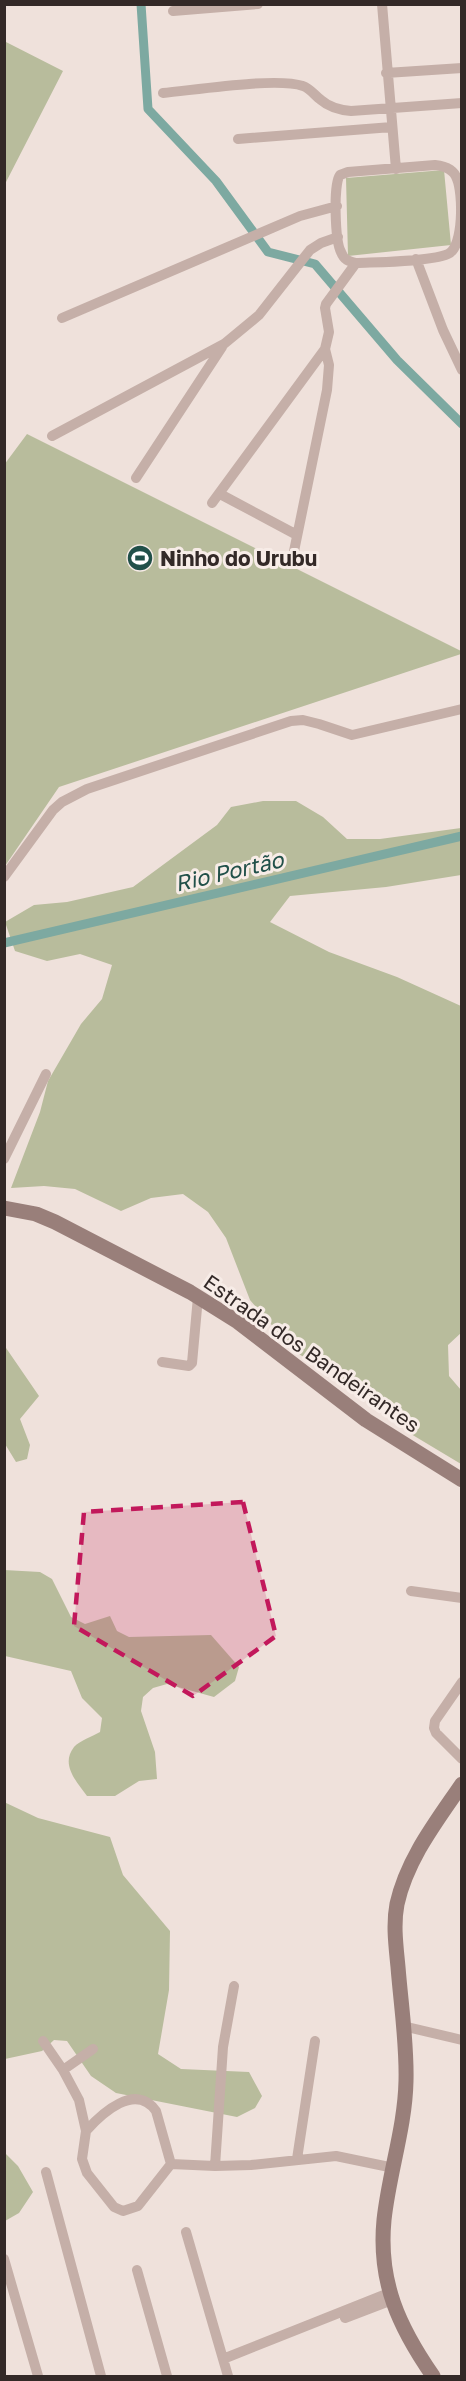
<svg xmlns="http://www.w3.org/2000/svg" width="466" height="2381" font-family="'Golos Text',sans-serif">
  <rect width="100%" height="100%" fill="#efe1db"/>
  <!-- green -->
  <path fill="#b8bc9c" d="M6,42L63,71L5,184L4,46Z
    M444,170L451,245L348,256L346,178Z
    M27,434L461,651V654L59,787L5,866L4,465Z
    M263,801H296L323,817L347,839H380L461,828V875L386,887L290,896L270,922L329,952L397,977L461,1006L462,1332L448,1345L449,1376L461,1390V1464L411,1434L364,1391L295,1352L250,1300L226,1238L208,1212L183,1194L151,1198L121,1211L75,1189L44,1186L11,1188L40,1112L48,1081L81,1024L102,999L112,965L80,954L47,961L15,951L5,922L34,905L67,902L133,887L217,825L231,807Z
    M4,1345L39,1396L20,1419L30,1445L27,1459L16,1462L5,1444Z
    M4,1570L40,1572L52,1579L71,1617L85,1624L110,1616L117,1631L129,1637L211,1635L239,1667L235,1681L214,1697L167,1684L153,1688L143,1697L141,1711L155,1752L157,1779L139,1781L115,1796H87C77,1782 60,1765 74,1747C79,1741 93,1736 100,1732L102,1718L82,1698L71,1671L5,1656Z
    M4,1802L38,1818L110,1837L123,1875L170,1931L169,1990L158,2054L181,2069L249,2072L262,2096L255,2108L237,2117L116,2093L91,2076L67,2041L54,2040L42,2051L5,2059Z
    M4,2152L18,2166L33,2192L19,2213L5,2221Z"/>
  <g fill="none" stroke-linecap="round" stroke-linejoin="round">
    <!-- canal -->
    <path stroke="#7da9a1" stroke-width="9" d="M141,4L148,109L216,181L268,252L315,264L397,360L462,424
      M4,943L462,836"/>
    <!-- street -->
    <path stroke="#c5afa8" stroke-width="10" d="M382,4L396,169
      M173,11L258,4
      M386,73L462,68
      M163,93C195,90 276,77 303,86C310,88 315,96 321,100C330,108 340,110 351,111L462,103
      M238,139L392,127
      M435,165C444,166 454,169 457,179C463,193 464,247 448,254C429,262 378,262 356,263C348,261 344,260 341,252C335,241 333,184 340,175L348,172Z
      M416,259L443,330L462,370
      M62,318L300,216L337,206
      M52,436L224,344L259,315L310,250L321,243L338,237
      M136,478L222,347
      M220,494L297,535
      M212,503L325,349L329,332L325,308L326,304L356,263
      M292,561L327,390L329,365L325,349
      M4,877L53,810L62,802L87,789L291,721L303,720L319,724L352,735L462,709
      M4,1159L46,1074
      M162,1362L189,1366L192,1363L198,1297
      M411,1591L462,1598
      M462,1682L435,1721L434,1728L436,1733L462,1759
      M403,2026L462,2040
      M43,2041L63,2070L79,2100L86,2131L82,2159L87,2173L114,2207L123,2211L138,2206L171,2164L215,2166L251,2165L336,2156L394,2168
      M63,2070L93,2049
      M86,2131C102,2113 136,2082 156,2111L171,2164
      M297,2159L315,2041
      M215,2166L223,2047L234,1986
      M46,2172L101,2376
      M186,2232L228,2376
      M4,2259L38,2376
      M137,2270L167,2376
      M345,2318L392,2300
      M223,2359L389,2293"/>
    <!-- secondary -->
    <path stroke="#997f7a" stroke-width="15" d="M4,1208L36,1214L55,1222L190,1292L238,1322L366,1420L462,1480
      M433,2376C399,2327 378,2282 384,2220C389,2173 405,2128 406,2081C407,2043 401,2005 398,1967C396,1946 393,1925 397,1904C407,1859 436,1822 462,1784"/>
  </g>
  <!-- marked area -->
  <path fill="#c2185b" fill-opacity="0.2" stroke="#c2185b" stroke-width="4.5" stroke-dasharray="12 8" stroke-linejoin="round" d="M243,1502L276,1636L193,1696L74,1626L84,1512Z"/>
  <!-- icons -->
  <defs>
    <symbol id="stadium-disc" viewBox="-11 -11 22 22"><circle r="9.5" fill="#215049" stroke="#f7ece7"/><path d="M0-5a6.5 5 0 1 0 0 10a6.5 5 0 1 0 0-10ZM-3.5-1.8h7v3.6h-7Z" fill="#fff"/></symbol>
  </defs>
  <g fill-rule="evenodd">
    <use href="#stadium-disc" x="125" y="543" width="30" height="30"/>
  </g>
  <g text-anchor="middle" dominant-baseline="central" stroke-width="6" stroke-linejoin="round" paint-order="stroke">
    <!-- poi labels -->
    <g font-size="21" font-weight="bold" fill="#332927" stroke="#f7ece7" text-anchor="start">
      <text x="160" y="558">Ninho do Urubu</text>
    </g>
    <!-- street labels -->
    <g font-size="21" fill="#332927" stroke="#f7ece7">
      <text transform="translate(312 1353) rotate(35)">Estrada dos Bandeirantes</text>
    </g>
    <!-- water labels -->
    <g font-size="22" font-style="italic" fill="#215049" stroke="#f7ece7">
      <text transform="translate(229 871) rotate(-13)">Rio Portão</text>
    </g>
  </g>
  <!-- border -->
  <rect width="466" height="2381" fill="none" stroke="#332927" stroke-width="12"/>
</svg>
